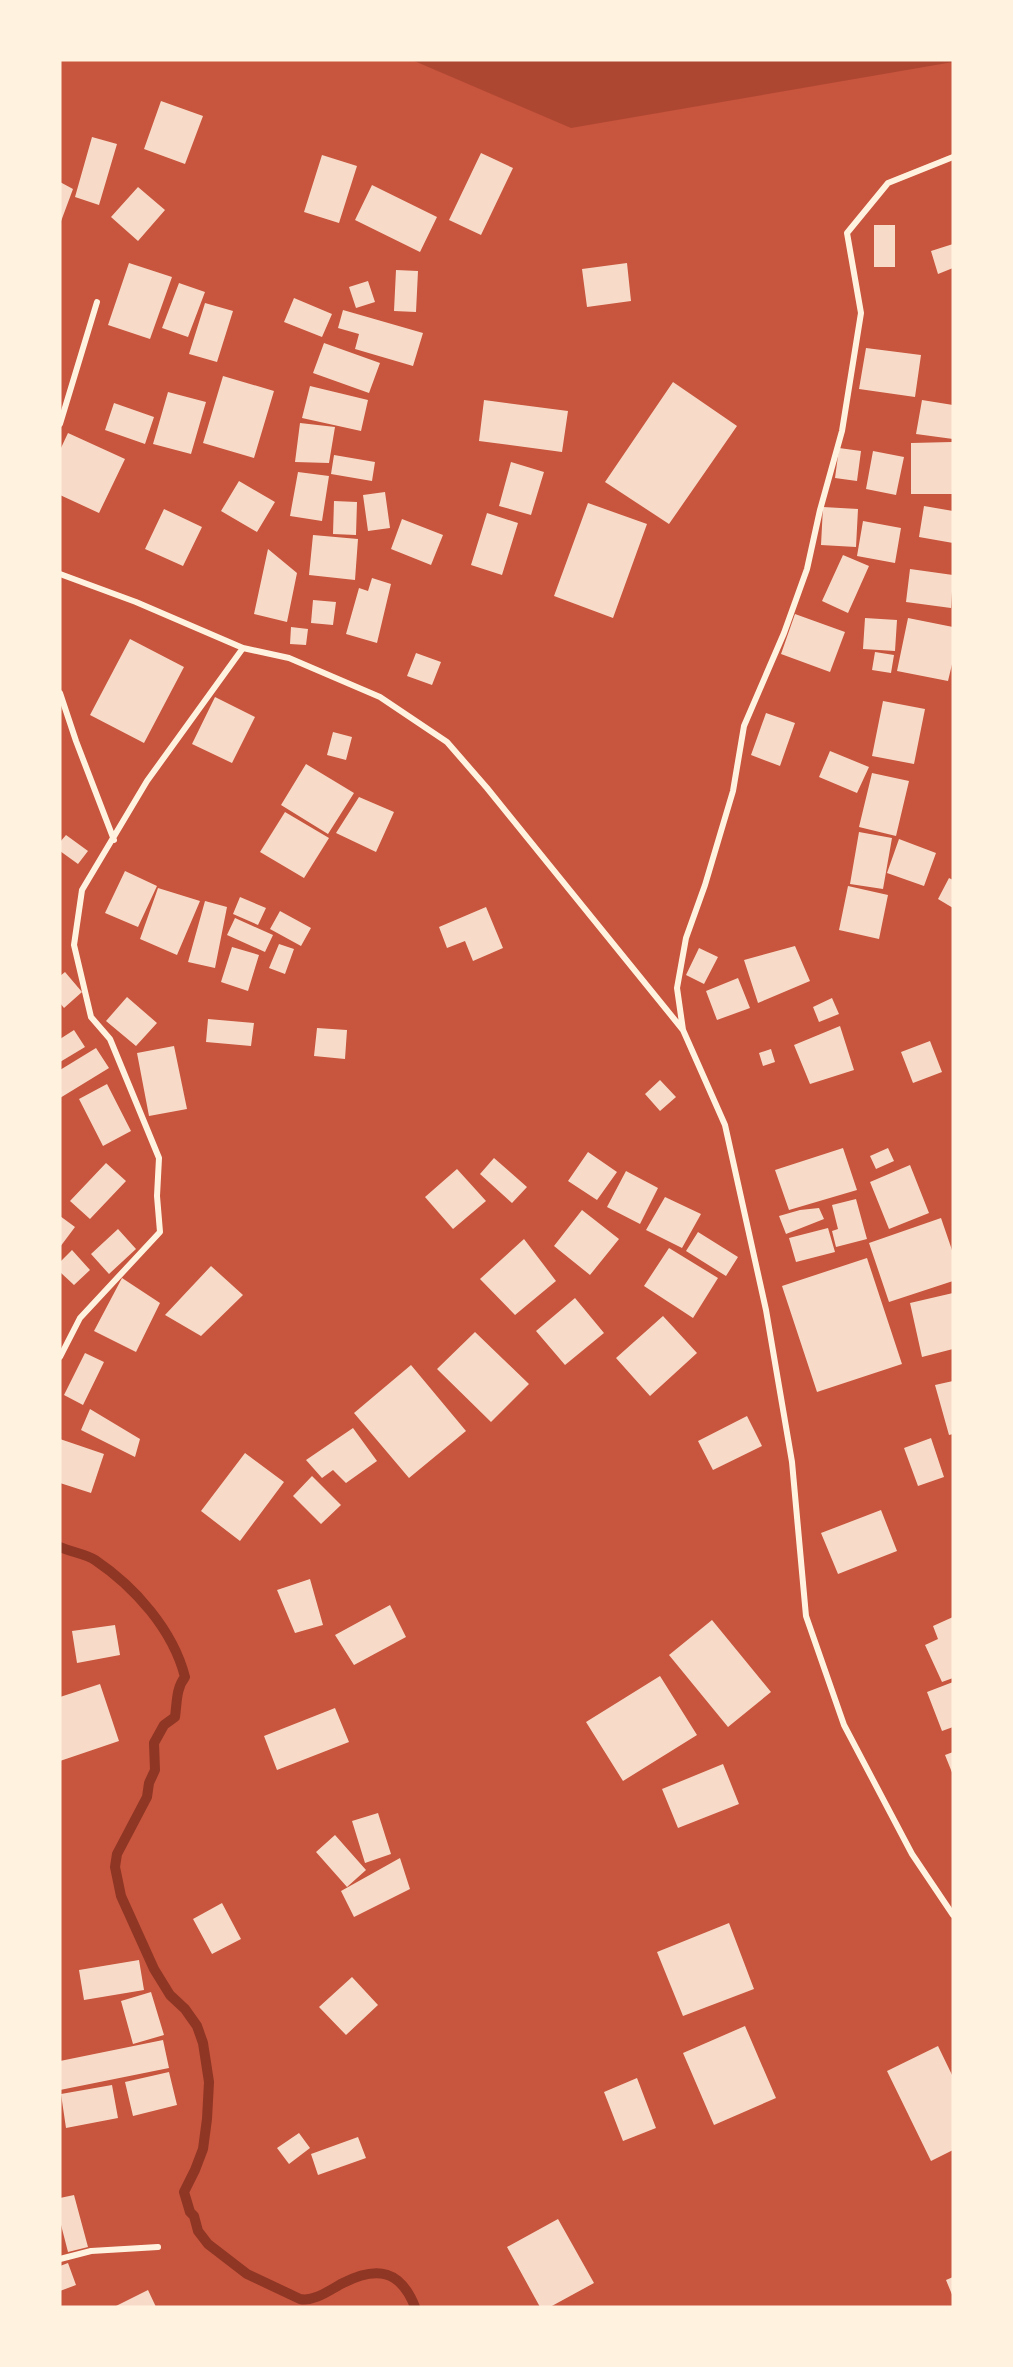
<svg xmlns="http://www.w3.org/2000/svg" width="1013" height="2367" font-family="'DM Sans',sans-serif">
  <rect width="100%" height="100%" fill="#c8553d"/>
  <!-- green -->
  <path fill="#ae4732" d="M412,60H953V62L571,128Z"/>
  <g fill="none" stroke-linecap="round" stroke-linejoin="round">
    <!-- stream -->
    <path stroke="#8f3625" stroke-width="10" d="M60,1547C71,1552 86,1554 95,1560C135,1587 173,1630 185,1677C176,1688 177,1703 175,1717L164,1725L154,1743L155,1770L149,1783L147,1797L117,1854L115,1867L121,1896L154,1969L170,1995L185,2009L197,2026L203,2043L209,2082L207,2119L203,2149L195,2170L184,2192L190,2212L194,2216L198,2231L208,2244L247,2274L300,2299C315,2302 331,2289 343,2283C378,2265 401,2271 415,2307"/>
  </g>
  <!-- building -->
  <path fill="#f7dbc8" d="M161,101L203,116L185,164L144,149Z
    M92,137L117,144L99,205L75,197Z
    M481,153L513,168L481,235L449,220Z
    M322,155L357,166L339,223L304,212Z
    M60,182L73,189L60,224Z
    M372,185L437,217L420,252L355,220Z
    M138,187L165,210L138,241L111,217Z
    M874,225H895V267H874Z
    M953,244V268L938,274L931,251Z
    M129,263L172,277L150,339L108,325Z
    M627,263L631,301L587,307L582,269Z
    M396,270L418,271L416,312L394,311Z
    M368,281L375,302L356,308L349,287Z
    M179,283L205,292L188,337L162,328Z
    M294,298L332,314L322,337L284,322Z
    M205,303L233,311L217,362L189,354Z
    M343,310L423,333L413,366L355,349L359,334L338,328Z
    M324,343L380,363L369,393L313,373Z
    M866,348L921,355L915,397L859,389Z
    M223,376L274,391L254,458L203,443Z
    M673,382L737,426L669,524L605,482Z
    M310,386L368,400L361,431L302,418Z
    M168,392L206,402L191,454L153,444Z
    M484,400L568,411L562,452L479,441Z
    M922,400L953,405V439L916,434Z
    M114,403L154,417L145,444L105,430Z
    M300,423L335,427L329,463L295,462Z
    M68,433L125,459L99,513L60,495V450Z
    M952,442V494H911V443Z
    M839,448L861,451L857,481L835,478Z
    M873,451L904,457L896,495L866,489Z
    M334,455L375,462L372,481L331,474Z
    M511,462L544,472L531,515L499,506Z
    M298,472L329,476L322,521L290,516Z
    M239,481L275,502L257,532L221,511Z
    M385,492L390,528L368,531L363,495Z
    M334,501L357,502L356,535L333,534Z
    M588,503L647,524L613,618L554,596Z
    M924,506L953,511V543L919,537Z
    M823,507L858,509L856,547L821,545Z
    M164,509L202,527L183,566L145,549Z
    M487,513L518,523L502,575L471,565Z
    M402,519L443,535L431,565L391,549Z
    M863,521L901,528L895,563L857,556Z
    M313,535L358,539L355,580L309,575Z
    M268,549L297,573L287,622L254,614Z
    M843,555L869,566L848,613L822,601Z
    M910,569L953,575L951,608L906,602Z
    M372,578L391,584L377,643L346,634L359,588L368,591Z
    M313,600L336,602L333,625L311,623Z
    M795,614L845,632L830,672L781,654Z
    M865,618L897,620L895,651L863,649Z
    M908,618L953,627V660L948,681L897,671Z
    M291,627L308,629L306,645L290,644Z
    M130,639L184,667L144,743L90,715Z
    M875,652L894,655L891,673L872,670Z
    M416,653L441,662L432,685L407,676Z
    M215,697L255,717L232,763L192,744Z
    M883,701L925,709L914,764L872,756Z
    M766,713L795,723L780,766L751,755Z
    M333,732L352,737L346,760L327,755Z
    M830,751L869,767L857,793L819,777Z
    M306,764L354,793L328,834L281,805Z
    M872,773L909,781L896,836L859,827Z
    M359,797L394,812L376,852L336,833Z
    M285,812L329,838L304,878L260,852Z
    M859,832L892,838L883,889L850,884Z
    M66,835L88,851L78,864L60,851V842Z
    M899,839L936,853L924,886L887,873Z
    M125,871L157,886L138,927L105,913Z
    M949,878L953,880V908L938,899Z
    M848,886L888,895L879,939L839,930Z
    M158,888L200,901L177,955L140,939Z
    M240,897L266,908L258,925L233,914Z
    M205,901L227,907L215,968L188,962Z
    M486,907L503,948L473,961L465,941L447,948L439,927Z
    M280,911L311,928L301,946L270,929Z
    M235,918L273,935L265,952L227,935Z
    M279,944L294,949L285,974L269,968Z
    M795,946L810,981L758,1003L744,960Z
    M232,947L259,955L248,991L221,982Z
    M699,948L718,957L704,984L686,975Z
    M65,972L82,992L64,1008L60,1003V976Z
    M738,978L750,1008L717,1020L706,991Z
    M127,997L157,1023L136,1046L106,1021Z
    M832,998L839,1014L819,1022L813,1007Z
    M208,1019L254,1023L251,1046L206,1042Z
    M840,1026L854,1070L810,1084L794,1045Z
    M317,1028L347,1030L345,1059L314,1056Z
    M74,1030L85,1047L60,1062V1039Z
    M930,1041L942,1072L913,1083L901,1052Z
    M174,1046L187,1109L149,1116L137,1053Z
    M96,1048L109,1068L60,1098V1070Z
    M771,1049L775,1062L763,1066L759,1053Z
    M660,1080L676,1097L660,1111L645,1094Z
    M107,1084L131,1131L103,1146L79,1099Z
    M843,1148L857,1190L789,1210L775,1170Z
    M888,1148L894,1161L876,1169L870,1156Z
    M588,1152L617,1172L597,1200L568,1181Z
    M494,1158L527,1187L512,1203L480,1174Z
    M106,1163L126,1181L90,1219L70,1201Z
    M910,1165L929,1213L889,1229L870,1182Z
    M457,1169L486,1201L453,1229L425,1197Z
    M626,1171L658,1188L640,1224L607,1207Z
    M665,1197L701,1214L682,1248L646,1230Z
    M856,1199L867,1239L836,1247L832,1231L838,1229L832,1205Z
    M819,1208L824,1219L786,1234L779,1216L800,1210Z
    M582,1210L619,1239L590,1275L554,1246Z
    M60,1216L75,1227L60,1247Z
    M941,1218L953,1253V1281L889,1302L869,1243Z
    M828,1228L835,1252L796,1262L789,1238Z
    M118,1229L136,1249L109,1274L91,1254Z
    M698,1232L738,1257L726,1276L686,1251Z
    M524,1239L556,1281L515,1315L480,1279Z
    M669,1248L718,1278L693,1318L644,1286Z
    M72,1250L90,1270L74,1285L60,1272V1262Z
    M867,1258L902,1364L817,1392L782,1286Z
    M211,1266L243,1295L201,1336L165,1315Z
    M122,1278L160,1303L136,1352L94,1331Z
    M953,1293V1349L922,1357L910,1303Z
    M575,1298L604,1333L565,1365L536,1331Z
    M663,1316L697,1353L650,1396L616,1358Z
    M475,1332L529,1384L491,1422L437,1369Z
    M85,1353L104,1362L83,1405L64,1395Z
    M411,1365L466,1431L409,1478L354,1413Z
    M953,1381V1434L949,1435L935,1385Z
    M90,1409L140,1439L135,1457L81,1430Z
    M747,1416L762,1446L713,1470L698,1441Z
    M353,1428L377,1461L346,1483L333,1470L322,1478L306,1460Z
    M931,1438L944,1477L918,1486L904,1448Z
    M60,1439L104,1454L91,1493L60,1483Z
    M245,1453L284,1482L240,1541L201,1511Z
    M312,1476L341,1505L321,1524L293,1496Z
    M881,1510L897,1551L838,1574L821,1533Z
    M310,1579L323,1625L295,1633L277,1590Z
    M390,1605L406,1637L354,1665L335,1635Z
    M953,1617V1678L942,1682L925,1645L938,1639L933,1626Z
    M712,1620L771,1692L728,1727L669,1655Z
    M115,1625L120,1655L77,1663L72,1631Z
    M660,1676L697,1735L623,1781L586,1722Z
    M953,1682V1727L942,1731L927,1692Z
    M100,1684L119,1741L60,1761V1697Z
    M335,1708L349,1742L277,1770L264,1736Z
    M953,1752V1775L945,1755Z
    M723,1764L739,1804L678,1828L662,1789Z
    M378,1813L391,1854L365,1863L352,1821Z
    M335,1835L366,1870L347,1887L316,1852Z
    M400,1858L410,1889L354,1917L341,1891Z
    M222,1903L241,1939L212,1954L193,1919Z
    M729,1923L754,1989L683,2016L657,1952Z
    M139,1960L144,1990L84,2000L79,1970Z
    M352,1977L378,2005L346,2035L319,2007Z
    M151,1992L164,2035L133,2044L121,2001Z
    M745,2026L776,2098L714,2125L683,2053Z
    M163,2040L169,2068L60,2090V2061Z
    M938,2046L953,2077V2150L931,2161L887,2071Z
    M169,2072L177,2105L133,2116L125,2082Z
    M637,2078L656,2128L623,2141L604,2092Z
    M112,2085L118,2118L66,2128L61,2094Z
    M299,2133L310,2148L289,2164L277,2148Z
    M358,2137L366,2158L318,2175L311,2154Z
    M74,2195L88,2247L68,2252L60,2221V2198Z
    M558,2219L594,2283L550,2307H540L507,2247Z
    M68,2263L76,2285L60,2291V2266Z
    M953,2277V2297L946,2280Z
    M148,2290L156,2307H114Z"/>
  <g fill="none" stroke-linecap="round" stroke-linejoin="round">
    <!-- minor -->
    <path stroke="#fff3e0" stroke-width="6" d="M60,424L97,302
      M60,574L136,602L243,648L289,658L380,697L447,742L487,788L683,1030L725,1125L766,1310L792,1462L806,1616L844,1725L912,1854L953,1915
      M60,693L76,741L114,840
      M683,1030L677,988L686,938L705,885L733,791L744,726L784,633L807,569L820,510L842,431L861,313L847,233L888,183L953,157
      M60,1357L80,1318L160,1232L157,1196L159,1158L110,1039L91,1017L74,945L82,890L147,781L243,648
      M60,2259L91,2251L158,2247"/>
  </g>
  <!-- border -->
  <rect width="1013" height="2367" fill="none" stroke="#fff3e0" stroke-width="123"/>
</svg>
